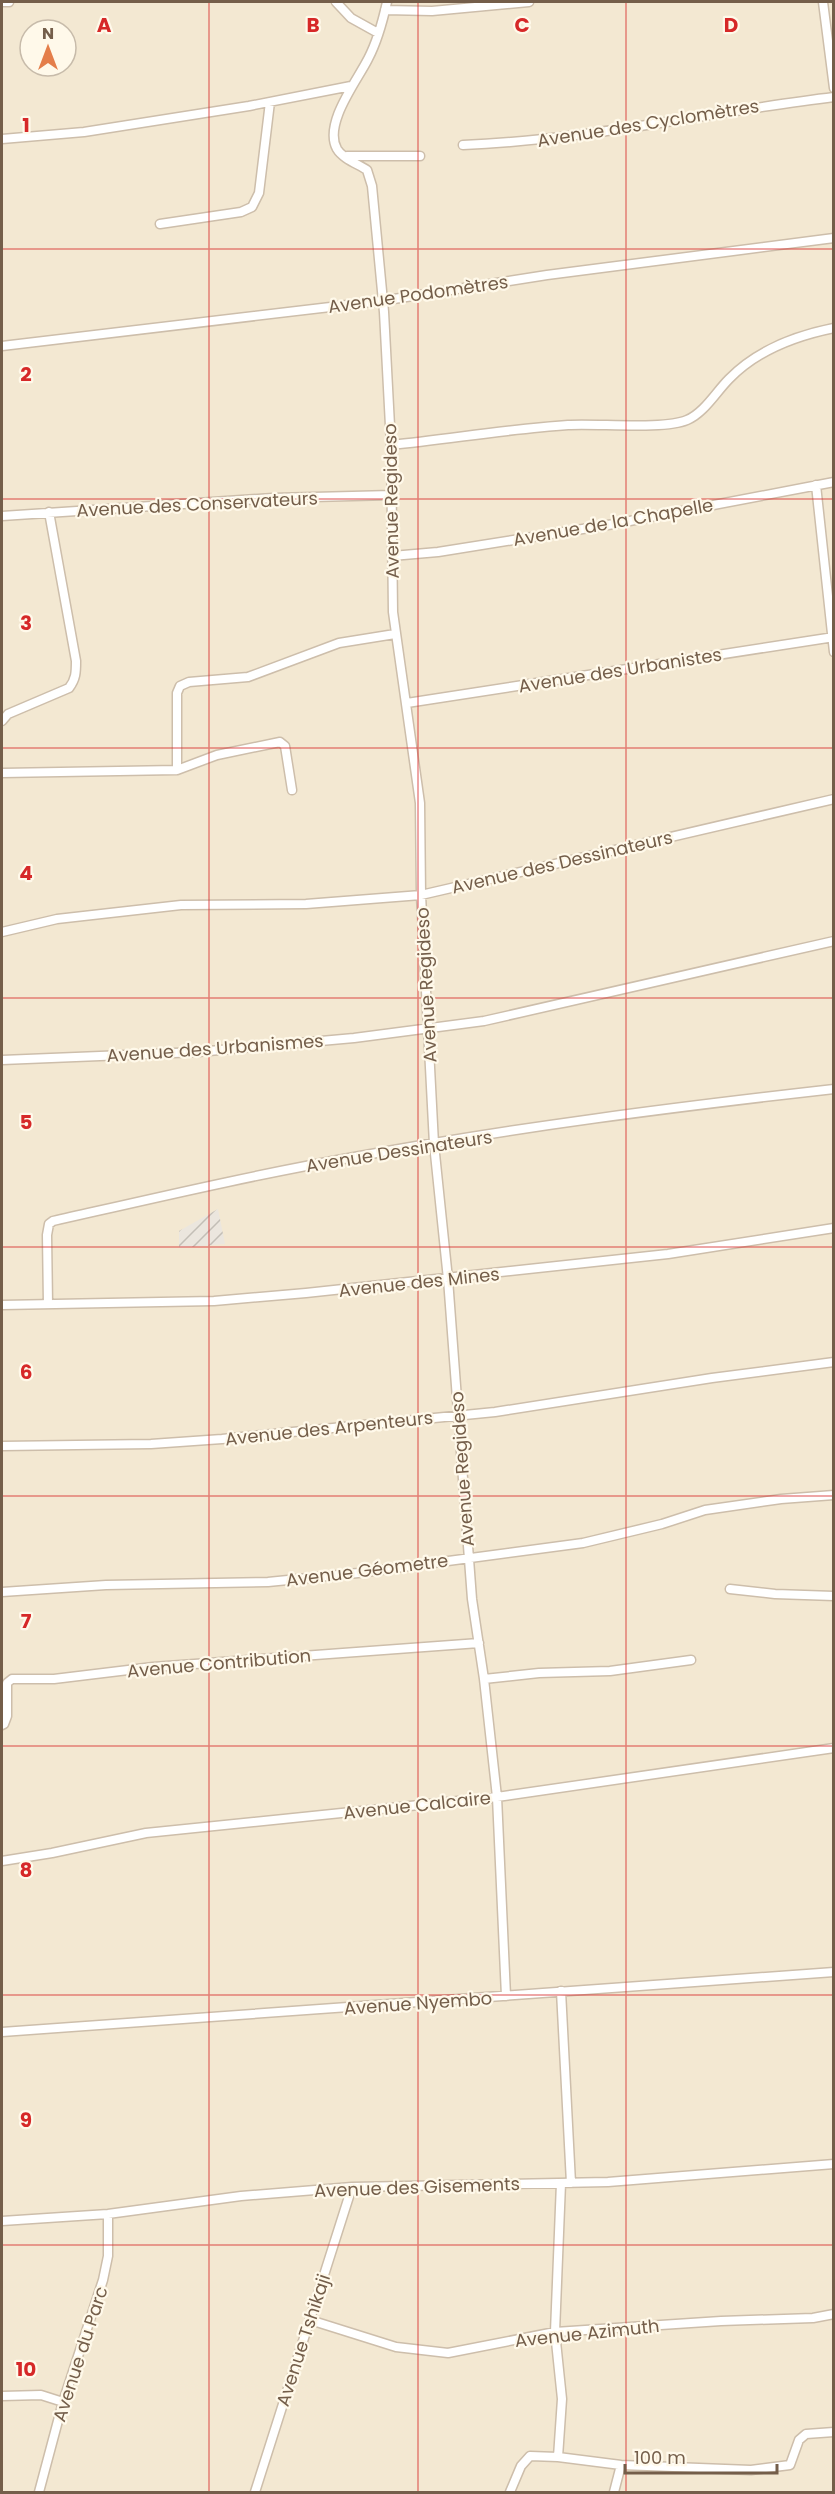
<svg xmlns="http://www.w3.org/2000/svg" width="835" height="2494" font-family="Poppins,sans-serif">
  <defs>
    <pattern id="industrial-furrows" width="10" height="10" patternUnits="userSpaceOnUse" patternTransform="scale(1.5)"><rect width="10" height="10" fill="#ebe6de"/><path d="M-1 1l2-2M0 10L10 0M9 11l2-2" fill="none" stroke="#c3beb6"/></pattern>
  </defs>
  <rect width="100%" height="100%" fill="#fcf5e4"/>
  <!-- residential -->
  <path fill="#f3e8d2" fill-rule="evenodd" d="M2,2H833V2492H2ZM30,30H66V66H30Z"/>
  <!-- industrial -->
  <path fill="url(#industrial-furrows)" d="M218,1209L225,1244L179,1248V1231Z"/>
  <g fill="none" stroke-linecap="round" stroke-linejoin="round">
    <defs>
      <path id="minor" d="M2,2H9
        M336,2L351,18L378,33
        M387,2C383,20 377,42 368,59C357,81 323,124 337,149C343,159 358,164 367,170L372,186L384,312L391,445L393,612L420,803L421,895L434,1144L448,1279L472,1599L484,1679L497,1797L506,1996
        M823,2L834,88
        M385,10L432,11L529,2
        M2,139L84,132L249,106L351,86
        M463,145C587,140 710,112 834,97
        M347,156H420
        M160,224L241,212L252,207L259,193L270,102
        M2,346L381,301L547,275L834,238
        M391,445C450,439 509,429 568,425C596,423 664,430 687,420C704,413 716,392 729,379C757,350 794,336 834,328
        M816,485L834,652
        M2,516L273,498L392,495
        M392,556L438,552L614,524L834,482
        M407,703L834,637
        M2,721L8,714L69,688C76,679 76,672 76,661L49,512
        M177,770L217,755L280,742L285,746L292,790
        M2,773L177,770V693L180,686L189,682L248,677L339,643L395,634
        M2,932L57,919L181,905L306,904L421,895L834,799
        M2,1060L198,1052L354,1038L484,1021L834,941
        M48,1304L47,1235L49,1224L53,1221C155,1198 257,1174 360,1156C517,1127 675,1107 834,1089
        M2,1305L214,1301L306,1293L668,1254L834,1228
        M2,1446L151,1444L222,1439L495,1412L712,1378L834,1362
        M730,1589L775,1594L834,1596
        M2,1592L106,1585L268,1582L358,1573L583,1543L662,1524L705,1510L781,1499L834,1495
        M484,1679L539,1673L610,1671L691,1660
        M2,1725L4,1724L7,1716V1683L12,1679H54L153,1667L479,1643
        M2,1861L52,1853L146,1833L497,1797L834,1748
        M561,1991L571,2183
        M2,2032L834,1972
        M2,2221L108,2214L241,2196L352,2187L608,2182L834,2164
        M310,2320L396,2347L448,2353L555,2332L721,2321L813,2318L834,2314
        M2,2396L41,2395L63,2402
        M558,2457L562,2399L555,2332L561,2183
        M39,2492L63,2402L103,2280L108,2256V2214
        M255,2492L352,2187
        M510,2492L521,2466L530,2456L558,2457L621,2465L751,2470L790,2465L799,2440L806,2434L834,2432
        M614,2492L621,2465"/>
    </defs>
    <!-- minor casing -->
    <use href="#minor" stroke="#cdbeab" stroke-width="11"/>
    <!-- minor -->
    <use href="#minor" stroke="#fff" stroke-width="8"/>
  </g>
  <!-- grid -->
  <path fill="none" stroke="#d62828" stroke-width="1.5" stroke-opacity="0.55" d="M209,2V2492M418,2V2492M626,2V2492M2,249H834M2,499H834M2,748H834M2,998H834M2,1247H834M2,1496H834M2,1746H834M2,1995H834M2,2245H834"/>
  <g text-anchor="middle" dominant-baseline="central" stroke-width="4.5" stroke-linejoin="round" paint-order="stroke">
    <!-- street labels -->
    <g font-size="18" fill="#745e4a" stroke="#fff9ea">
      <text transform="translate(648 123) rotate(-9)">Avenue des Cyclomètres</text>
      <text transform="translate(418 294) rotate(-8)">Avenue Podomètres</text>
      <text transform="translate(391 501) rotate(-91)">Avenue Regideso</text>
      <text transform="translate(197 504) rotate(-3)">Avenue des Conservateurs</text>
      <text transform="translate(613 522) rotate(-10)">Avenue de la Chapelle</text>
      <text transform="translate(620 670) rotate(-9)">Avenue des Urbanistes</text>
      <text transform="translate(562 862) rotate(-13)">Avenue des Dessinateurs</text>
      <text transform="translate(426 985) rotate(-93)">Avenue Regideso</text>
      <text transform="translate(215 1048) rotate(-4)">Avenue des Urbanismes</text>
      <text transform="translate(399 1151) rotate(-9)">Avenue Dessinateurs</text>
      <text transform="translate(419 1282) rotate(-6)">Avenue des Mines</text>
      <text transform="translate(329 1428) rotate(-6)">Avenue des Arpenteurs</text>
      <text transform="translate(462 1469) rotate(-94)">Avenue Regideso</text>
      <text transform="translate(367 1570) rotate(-7)">Avenue Géometre</text>
      <text transform="translate(219 1663) rotate(-5)">Avenue Contribution</text>
      <text transform="translate(417 1805) rotate(-6)">Avenue Calcaire</text>
      <text transform="translate(418 2003) rotate(-4)">Avenue Nyembo</text>
      <text transform="translate(417 2187) rotate(-2)">Avenue des Gisements</text>
      <text transform="translate(587 2333) rotate(-6)">Avenue Azimuth</text>
      <text transform="translate(303 2340) rotate(-72)">Avenue Tshikaji</text>
      <text transform="translate(80 2354) rotate(-72)">Avenue du Parc</text>
    </g>
  </g>
  <g font-size="20" text-anchor="middle" font-weight="bold" fill="#d62828" stroke="#fff9ea" stroke-width="4.5" stroke-linejoin="round" paint-order="stroke">
    <text x="104" y="32">A</text>
    <text x="313" y="32">B</text>
    <text x="522" y="32">C</text>
    <text x="731" y="32">D</text>
    <text x="26" y="132">1</text>
    <text x="26" y="381">2</text>
    <text x="26" y="630">3</text>
    <text x="26" y="880">4</text>
    <text x="26" y="1129">5</text>
    <text x="26" y="1379">6</text>
    <text x="26" y="1628">7</text>
    <text x="26" y="1877">8</text>
    <text x="26" y="2127">9</text>
    <text x="26" y="2376">10</text>
  </g>
  <!-- border -->
  <rect width="835" height="2494" fill="none" stroke="#745e4a" stroke-width="6"/>
  <!-- north arrow -->
  <g transform="translate(48 48)"><circle r="28" fill="#fff9ea" stroke="#c7bbaa" stroke-width="1.5"/>
  <path d="M0-4.5L10 22L0 15L-10 22Z" fill="#e47e4a"/>
  <text y="-9" font-size="16" font-weight="bold" text-anchor="middle" fill="#745e4a">N</text>
  </g>
  <!-- scale -->
  <path d="M625 2464v9h152v-9" fill="none" stroke="#745e4a" stroke-width="3"/>
  <text x="634" y="2464" font-size="18" fill="#745e4a" stroke="#fff9ea" stroke-width="4.5" paint-order="stroke">100 m</text>
</svg>
